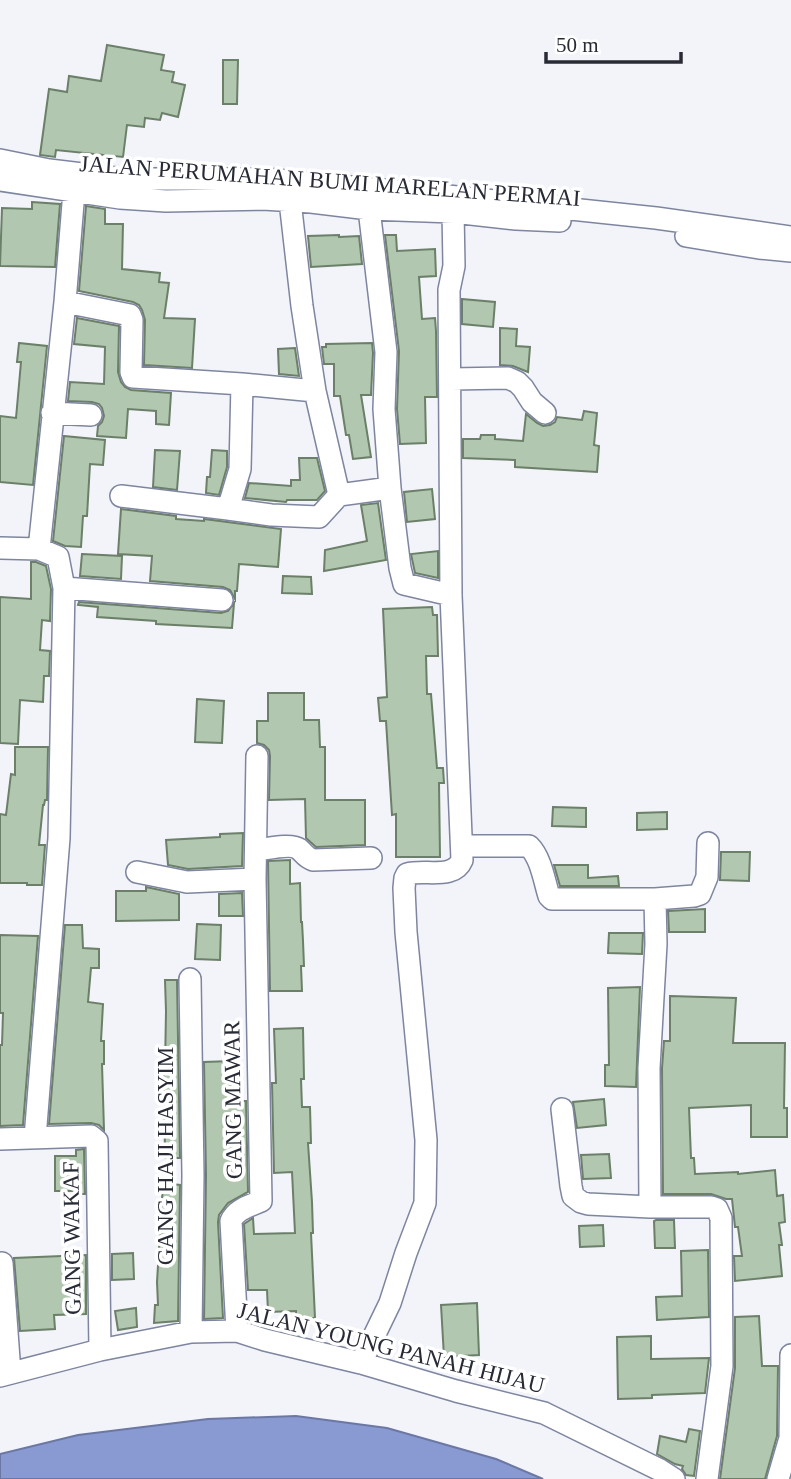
<svg xmlns="http://www.w3.org/2000/svg" width="791" height="1479" font-family="'Times New Roman',serif">
  <rect width="100%" height="100%" fill="#f2f4fa"/>
  <!-- water -->
  <path fill="#8999d2" stroke="#6c78a3" stroke-width="2" d="M296,1416L387,1428L496,1459L543,1479H0V1454L78,1435L208,1419Z"/>
  <!-- building -->
  <path fill="#b2c7af" stroke="#6b7f69" stroke-width="2" d="M107,45L164,55L161,70L174,72L172,82L185,85L178,117L162,113L160,120L145,118L144,127L127,125L123,157L56,150L55,157L40,155L49,89L67,92L69,76L101,81Z
    M223,60H238L237,104H223Z
    M32,202L60,204L55,267L0,266L2,208L32,209Z
    M86,206L105,209V224H123L122,269L160,273L159,282L169,283L164,318L195,319L192,368L144,365L145,320L142,310L139,305L133,302L79,291Z
    M339,235V237L359,236L362,264L311,267L308,236Z
    M385,235H396L397,251L435,249L436,276L419,277L422,319L435,318L436,331L437,397H425L426,443L400,444L397,409L399,351Z
    M462,299L495,302L493,327L462,324Z
    M77,318L119,326L118,372L121,382L125,387L131,390L171,393L169,425L156,424V411L128,409L126,438L97,436L98,426L102,422L104,416L102,408L99,404L92,402L68,401L70,382L104,384L105,347L74,344Z
    M500,328L517,329L516,346L530,347L528,372L513,366L500,365Z
    M19,343L47,346L33,485L0,482V416L16,418L21,362H17Z
    M372,343L373,353L371,395H361L371,457L353,459L349,435H346L340,396H334V364H324L322,347H326V344Z
    M295,348L299,376L279,374L278,349Z
    M584,411L597,413L594,445L599,446L597,472L515,467V460L463,458V439H480L481,435H495V439L523,441L526,414L537,423L543,426L550,425L555,422L557,417L582,420Z
    M64,436L105,440L103,465L90,464L87,516H83L81,547L65,546L53,541Z
    M155,450L180,451L177,490L153,487Z
    M212,450L227,451V467L219,495L206,493L207,477H210Z
    M299,458H317L325,491L317,500H287L286,502L245,498L249,483L291,486V480H300Z
    M432,489L435,519L407,522L404,492Z
    M378,503L386,560L324,571L325,550L367,541L361,505Z
    M121,509L176,516V519L204,521V519L281,529L278,567L239,564L237,591H235V599L230,590L223,587L150,581L152,556L118,554Z
    M438,551V578L415,573L411,554Z
    M82,554L122,556L121,579L80,576Z
    M31,562H36L46,566L51,589L50,621L42,620L40,650L50,651L49,676H44L43,702L20,700L18,744L0,743V597L31,599Z
    M283,576L311,577L312,594L282,593Z
    M79,602L221,613L228,611L234,603L232,628L156,624V621L97,617L98,607L78,605Z
    M432,607L433,615H437L438,656H426L427,694H431L437,768H443L444,783H439L440,857H396V814L392,815L386,721H380L378,698L387,697L383,609Z
    M268,693H304V720H319L320,747H325V800H365V845L316,847L306,838L305,799L269,800L270,756L269,750L264,745L257,743V721H268Z
    M197,699L224,701L222,743L195,742Z
    M15,747H48L47,800H45L44,805H43L39,845H45L42,885H27V883H0V814L6,815L11,774L15,775Z
    M553,807L586,808V827L552,826Z
    M667,812V829L637,830V813Z
    M243,833L242,866L188,869L168,865L166,840L220,837V834Z
    M721,852H750L749,881L720,880Z
    M290,860V884L300,883L301,922H302L303,941L304,966H301L302,991H270L268,861Z
    M554,865H588V878L618,876L619,886H560Z
    M146,887L179,894V920L116,921V891H146Z
    M242,893L243,916H219V894Z
    M705,909V932H669L668,911Z
    M197,924L221,925L220,960L195,959Z
    M65,925H82L83,948L99,949V968H91L88,1002L103,1004L101,1041H104V1064H102L104,1130L99,1125L91,1123L49,1124Z
    M609,933H643L642,954L608,953Z
    M0,935L38,936L23,1125L0,1126V1045H2L3,1013H0Z
    M165,980H177L180,1158H165L164,1067H165L166,1011Z
    M640,987L636,1087L605,1086V1065H609L608,988Z
    M670,996L736,998L733,1043H785L784,1108H787V1137H751V1105L689,1108L691,1158H694L695,1174L738,1172V1174L775,1170L777,1196L783,1195L785,1222L779,1223L782,1245H779L782,1276L735,1281L734,1256H742L738,1227H735L732,1199H726L711,1194H663L662,1068L664,1041H670Z
    M303,1028L304,1079H301L302,1107H310L311,1143H308L312,1202L313,1233H311L315,1318H296V1311L268,1312L267,1290H248L244,1224L253,1218L254,1234L295,1233L292,1172L274,1173L272,1083H276L274,1029Z
    M231,1061L232,1101H246L248,1192L228,1203L219,1215L218,1222L223,1318L204,1319L206,1175L204,1062Z
    M604,1099L606,1125L577,1128L573,1102Z
    M84,1149L85,1194H78L77,1191H55V1156H76V1150Z
    M609,1154L611,1178L583,1179L581,1155Z
    M163,1183L180,1185L178,1321L154,1323L155,1305H158L157,1282Z
    M656,1220H674L675,1248H655L654,1221Z
    M603,1225L604,1246L580,1247L579,1226Z
    M708,1250L709,1317L657,1320L656,1297L682,1296L681,1251Z
    M133,1253L134,1279L112,1280V1254Z
    M86,1255V1314L54,1315L55,1329L20,1331L14,1258Z
    M477,1303L479,1355L444,1357L441,1305Z
    M136,1308L137,1327L118,1330L115,1311Z
    M759,1316L762,1366H778L777,1436L765,1479H720L735,1368V1317Z
    M651,1336V1359L709,1358L705,1393L652,1395V1398L618,1399L617,1337Z
    M689,1429L700,1431L694,1476L686,1475L682,1469L683,1466L675,1464L657,1454L660,1436L686,1442Z"/>
  <g fill="none" stroke-linecap="round" stroke-linejoin="round">
    <defs>
      <path id="minor" d="M0,160L49,170L124,179H265L448,196L656,218L791,237
        M0,180L120,198L166,201L263,199L311,202L369,209L453,212L516,219L560,221
        M290,201L302,306L315,391
        M369,209L386,352L384,409L390,488
        M686,236L759,248L791,251
        M65,302L130,315L132,320L131,372L133,377L242,384L240,469L228,509L121,496
        M451,379L508,378L517,382L523,388L532,402L545,413
        M242,384L315,391L339,495
        M52,413L91,415
        M228,509L271,515L319,517L339,495L390,488L400,568L404,584L451,595
        M0,548L39,549L58,557L64,588L59,838L35,1138
        M39,549L65,302L74,191
        M64,588L222,600
        M462,846H529C541,858 544,880 549,896L552,899H655L694,896L700,894L707,877L708,843
        M256,850C266,849 291,843 299,849C305,854 305,857 313,860L371,858
        M137,872L187,882L255,879
        M190,979L193,1175L191,1332
        M562,1109L571,1186L573,1196L581,1202L588,1204L650,1207H711L717,1209L721,1218L722,1366L707,1479
        M0,1139L91,1136L97,1141L100,1350
        M650,1207L649,1068L656,944L655,899
        M2,1263L10,1373
        M237,1331L231,1221C236,1209 250,1206 261,1201L255,879L257,756
        M361,1363L390,1303L406,1253L425,1203L426,1140L406,932L404,888L405,878L407,874C425,869 454,880 462,860L451,595L449,290L454,266L453,212
        M0,1376L100,1350L191,1332L237,1331L265,1340L361,1363L456,1391L544,1413L660,1470L674,1479
        M778,1479L790,1438L791,1355"/>
    </defs>
    <!-- minor casing -->
    <use href="#minor" stroke="#7e859f" stroke-width="24"/>
    <!-- minor -->
    <use href="#minor" stroke="#fff" stroke-width="21"/>
  </g>
  <g text-anchor="middle" dominant-baseline="central" stroke-width="7" stroke-linejoin="round" paint-order="stroke">
    <!-- street labels -->
    <g font-size="23" fill="#282b36" stroke="#fff">
      <text transform="translate(330 181) rotate(4)">JALAN PERUMAHAN BUMI MARELAN PERMAI</text>
      <text transform="translate(233 1100) rotate(-91)">GANG MAWAR</text>
      <text transform="translate(165 1156) rotate(-90)">GANG HAJI HASYIM</text>
      <text transform="translate(72 1238) rotate(-91)">GANG WAKAF</text>
      <text transform="translate(391 1348) rotate(14)">JALAN YOUNG PANAH HIJAU</text>
    </g>
  </g>
  <!-- scale -->
  <path d="M546 52v10h135v-10" fill="none" stroke="#282b36" stroke-width="3.5"/>
  <text x="556" y="52" font-size="21" fill="#282b36" stroke="#ffffff" stroke-width="5" paint-order="stroke">50 m</text>
</svg>
